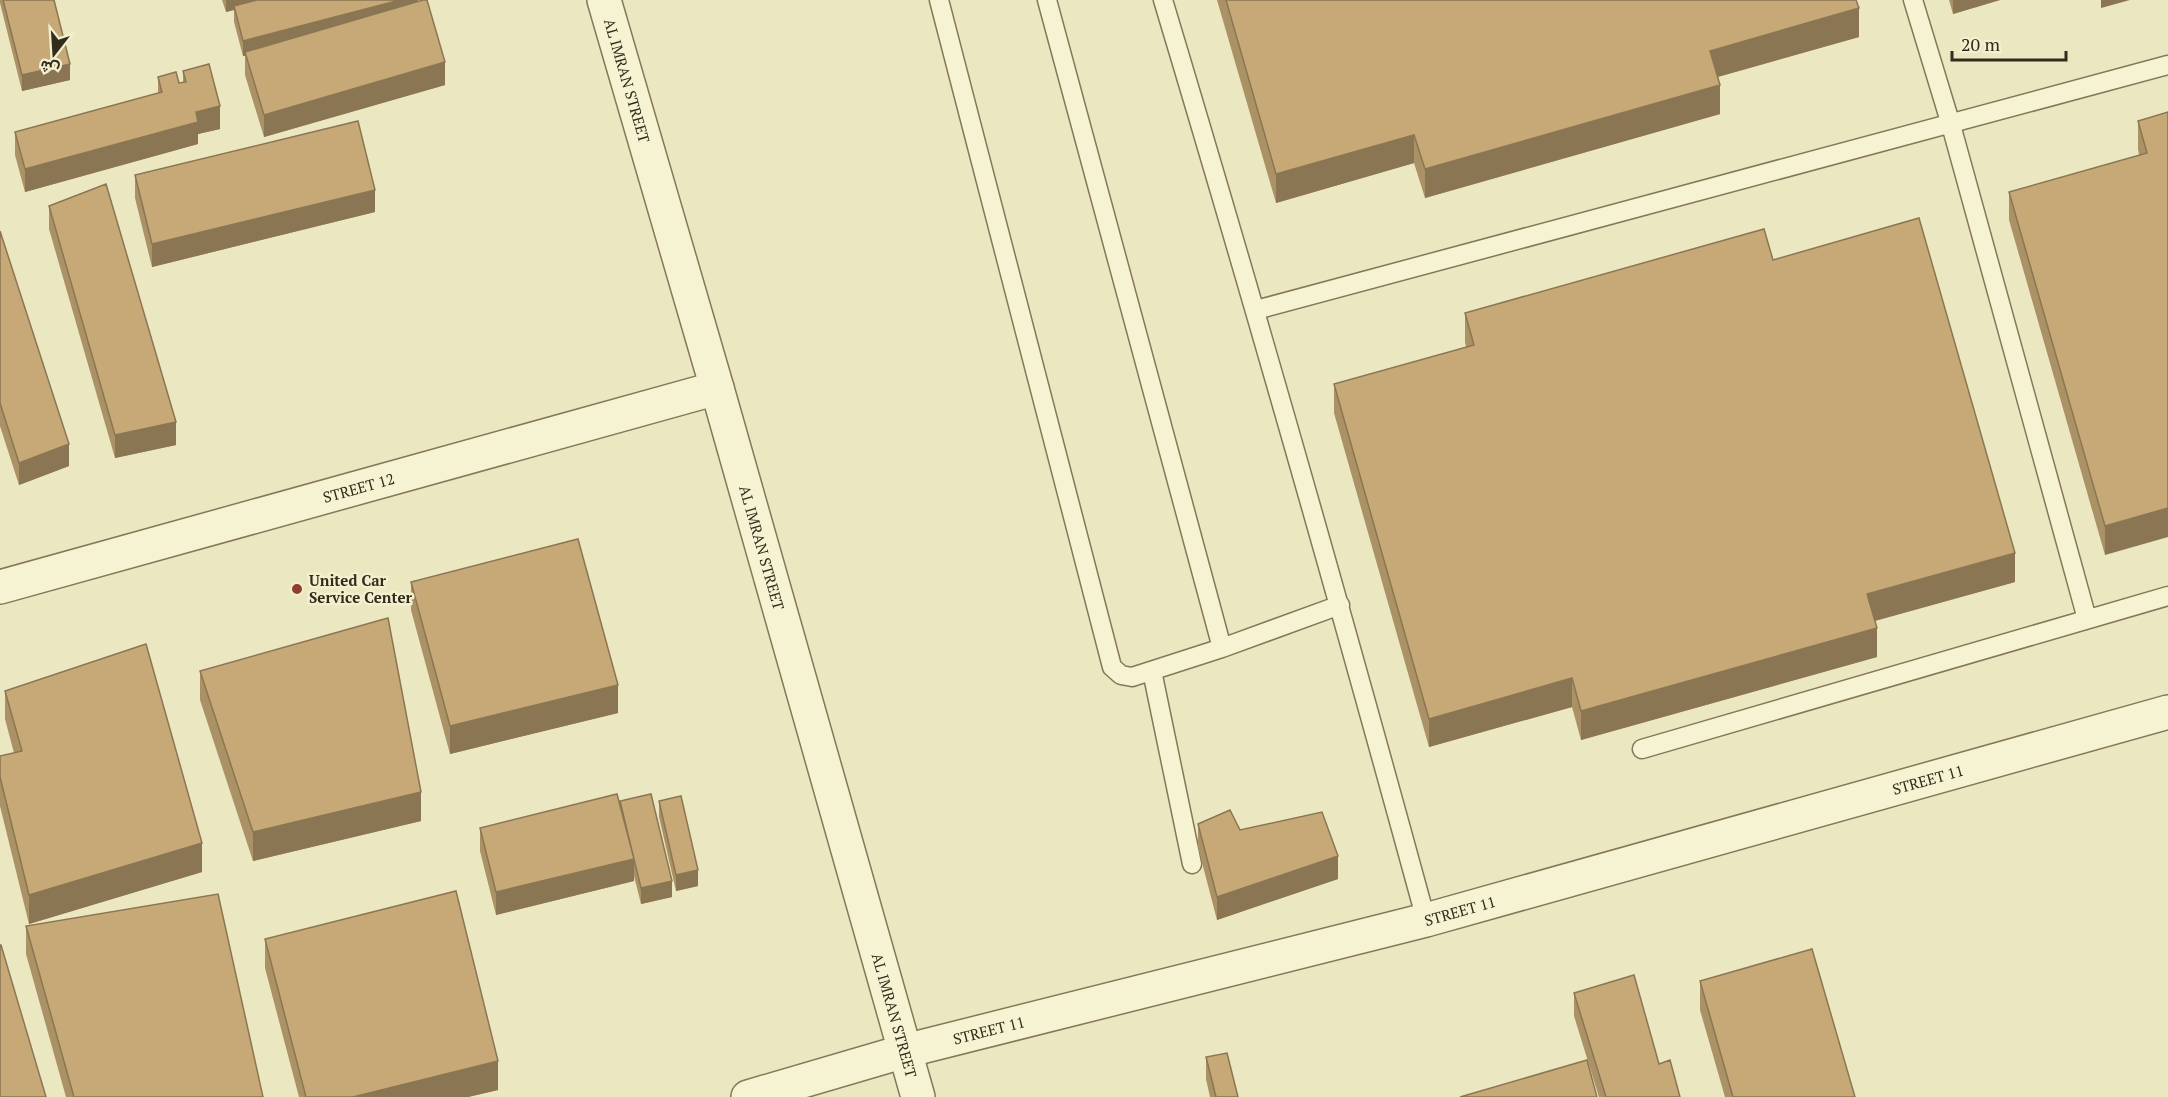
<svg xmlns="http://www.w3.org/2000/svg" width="2168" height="1097" font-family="'PT Serif',Vazirmatn,serif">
  <rect width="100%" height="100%" fill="#ebe7c0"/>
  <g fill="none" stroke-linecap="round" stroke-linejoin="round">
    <defs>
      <path id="lane" d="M939,0L1112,667L1121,675L1132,677L1222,648L1340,605
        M1047,0L1222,648
        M1163,0C1255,306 1342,612 1426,920
        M1913,0L1951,125L2087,619
        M1256,310L2168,65
        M1152,671L1192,864
        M1642,749L2168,596"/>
      <g id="street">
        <path id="s1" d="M604,0L717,388L918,1097"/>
        <path id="s2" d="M0,587L717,388"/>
        <path id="s3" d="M748,1097L905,1051L1426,920L2168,712"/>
      </g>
    </defs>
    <!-- lane casing -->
    <use href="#lane" stroke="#837859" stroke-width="21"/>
    <!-- street casing -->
    <use href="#street" stroke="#837859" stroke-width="36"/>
    <!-- lane -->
    <use href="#lane" stroke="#f6f3d2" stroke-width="18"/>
    <!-- street -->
    <use href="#street" stroke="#f6f3d2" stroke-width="33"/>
  </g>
  <!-- wall -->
  <path fill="#ab9166" d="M0,0H54L70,80L22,91L0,3Z
    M222,0H418L445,85L264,137L245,75V56H243L234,22V10L226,12Z
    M1217,0H1856L1859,37L1718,77L1720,114L1425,198L1414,163L1276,203Z
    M1949,0H2000L1953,14Z
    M183,71L220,129L198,134V144L25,192L15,155V132L158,93V77L179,83H183Z
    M2168,112L2105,555L2009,220V192L2139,155L2138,149V121Z
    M135,175L375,212L152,267L135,198Z
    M49,206L176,445L115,458L49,229Z
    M0,231L69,466L19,485L0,426Z
    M1773,260L2015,582L1875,621L1877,657L1581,740L1572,707L1429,747L1334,413V384L1466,347L1465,342V313Z
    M411,582L618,713L450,754L411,610Z
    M200,671L421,821L253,861L200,700Z
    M5,691L202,872L29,924L0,806V756L14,753L5,719Z
    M620,801L672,897L641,904L634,876V881L496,915L480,851V828L620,805Z
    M659,801L698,886L676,891L659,817Z
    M1198,824L1240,830L1338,879L1217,920L1198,847Z
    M26,926L263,1097H66L26,954Z
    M265,939L498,1090L468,1097H299L265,968Z
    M1700,981L1855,1097H1725L1700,1010Z
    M1574,993L1659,1064L1680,1097H1599L1574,1016Z
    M1206,1057L1238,1097H1210L1206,1079Z"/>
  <!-- shaded-wall -->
  <path fill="#8b7653" d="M226,0H268L234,6V10L226,12Z
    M400,0H418V11L245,52V56H243V41Z
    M1953,0H2000L1953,14Z
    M2101,0H2130L2101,8Z
    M1859,8V37L1710,79V51Z
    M445,62V85L264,137V115Z
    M70,64V80L22,91V75Z
    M1720,85V114L1425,198V169Z
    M220,106V129L198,134V144L25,192V169L196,112Z
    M1414,135V163L1276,203V174Z
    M375,190V212L152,267V244Z
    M176,422V445L115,458V435Z
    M69,444V466L19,485V463Z
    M2168,508V537L2105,555V526Z
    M2015,553V582L1867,623V594Z
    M1877,628V657L1581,740V711Z
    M1572,678V707L1429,747V719Z
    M618,685V713L450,754V726Z
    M421,792V821L253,861V832Z
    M202,843V872L29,924V895Z
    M1338,856V879L1217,920V897Z
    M634,859V881L496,915V892Z
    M698,870V886L676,891V875Z
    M672,881V897L641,904V888Z
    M498,1061V1090L468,1097H353Z"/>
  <!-- building -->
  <path fill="#c7a977" stroke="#8b7653" stroke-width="1.5" d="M3,0H54L70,64L22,75Z
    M257,0H400L243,41L234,6Z
    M423,0H427L445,62L264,115L245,52Z
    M1226,0H1856L1859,8L1710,51L1720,85L1425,169L1414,135L1276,174Z
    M209,64L220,106L196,112L198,122L25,169L15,132L162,92L158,77L176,72L179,83L186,82L183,71Z
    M2168,112V508L2105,526L2009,192L2147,153L2138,121Z
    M358,121L375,190L152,244L135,175Z
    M106,184L176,422L115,435L49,206Z
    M1919,218L2015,553L1867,594L1877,628L1581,711L1572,678L1429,719L1334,384L1474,345L1465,313L1764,229L1773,260Z
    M0,231L69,444L19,463L0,403Z
    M578,539L618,685L450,726L411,582Z
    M388,618L421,792L253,832L200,671Z
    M146,644L202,843L29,895L0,777V756L22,751L5,691Z
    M617,794L634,859L496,892L480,828Z
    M651,794L672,881L641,888L620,801Z
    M681,796L698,870L676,875L659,801Z
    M1230,810L1240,830L1322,812L1338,856L1217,897L1198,824Z
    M456,891L498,1061L353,1097H306L265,939Z
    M218,894L263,1097H74L26,926Z
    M0,945H1L46,1097H0Z
    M1812,949L1855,1097H1733L1700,981Z
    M1634,975L1659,1064L1670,1060L1680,1097H1606L1574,993Z
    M1227,1053L1238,1097H1216L1206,1057Z
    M1587,1060L1597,1097H1460Z"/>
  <!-- markers -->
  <circle fill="#8e402c" stroke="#f3f0cf" stroke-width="2" cx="297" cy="589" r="6"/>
  <g text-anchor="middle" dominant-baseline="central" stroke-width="5" stroke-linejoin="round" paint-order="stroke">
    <!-- street labels -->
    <g font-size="15" fill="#332c1d" stroke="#f3f0cf">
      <text stroke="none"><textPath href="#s1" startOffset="84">AL IMRAN STREET</textPath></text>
      <text stroke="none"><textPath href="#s2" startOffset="372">STREET 12</textPath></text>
      <text stroke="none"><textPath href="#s1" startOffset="570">AL IMRAN STREET</textPath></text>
      <text stroke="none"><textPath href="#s3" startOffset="1222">STREET 11</textPath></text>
      <text stroke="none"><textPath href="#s3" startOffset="736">STREET 11</textPath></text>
      <text stroke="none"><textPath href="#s1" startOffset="1056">AL IMRAN STREET</textPath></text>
      <text stroke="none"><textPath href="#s3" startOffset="250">STREET 11</textPath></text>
    </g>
    <!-- poi labels -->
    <g font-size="15" font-weight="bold" fill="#332c1d" stroke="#f3f0cf" text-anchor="start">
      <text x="309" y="580">United Car<tspan x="309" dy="17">Service Center</tspan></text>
    </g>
  </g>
  <!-- north arrow -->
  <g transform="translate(54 54) rotate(197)" stroke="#f3f0cf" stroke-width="4.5" paint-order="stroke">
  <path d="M0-4.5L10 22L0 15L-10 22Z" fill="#332c1d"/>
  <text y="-9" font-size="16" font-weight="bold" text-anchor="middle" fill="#332c1d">ش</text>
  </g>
  <!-- scale -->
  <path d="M1952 51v9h114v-9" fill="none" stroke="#332c1d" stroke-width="3"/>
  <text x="1961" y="51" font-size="18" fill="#332c1d" stroke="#f3f0cf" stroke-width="4.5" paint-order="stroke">20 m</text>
</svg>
